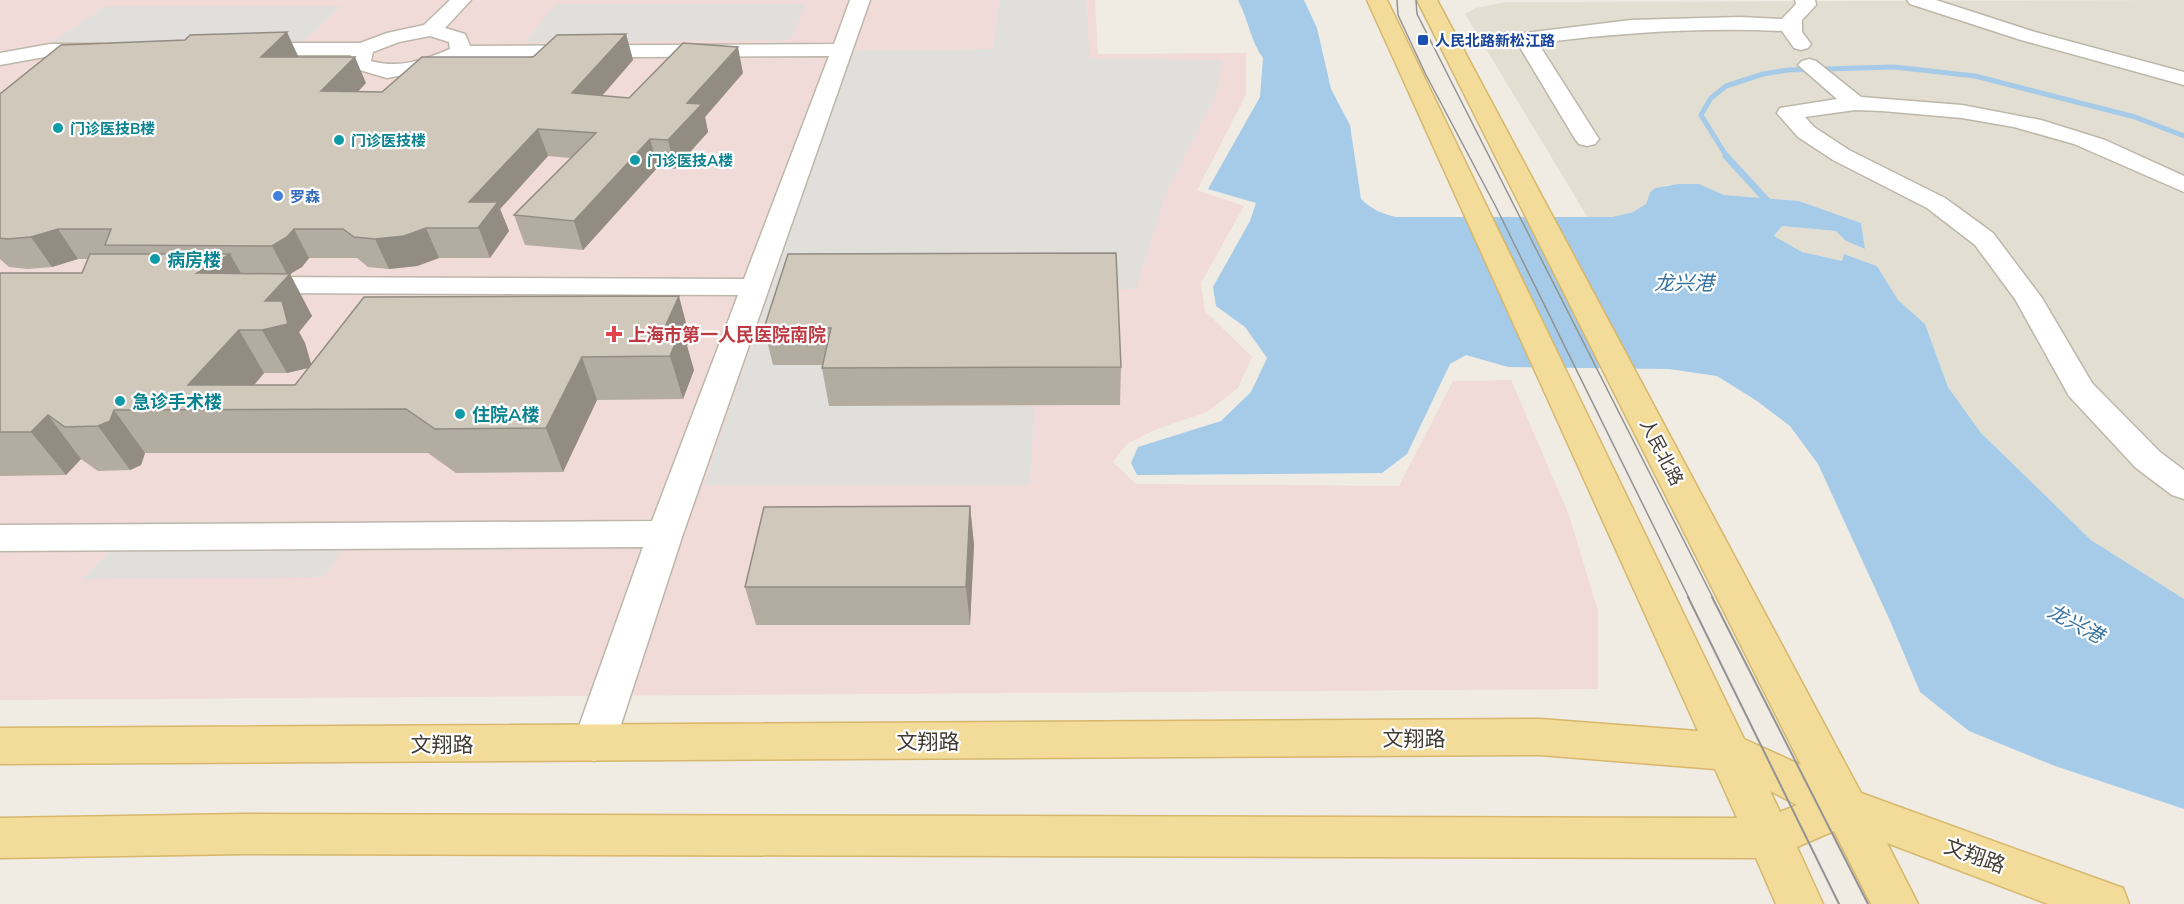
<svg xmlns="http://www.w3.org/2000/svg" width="2184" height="904" font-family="Mulish,'Noto Sans SC',sans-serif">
  <rect width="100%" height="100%" fill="#f0ece4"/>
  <!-- residential -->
  <path fill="#e3ded2" d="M2184,0V599L2091,540L1981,433L1948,387L1925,324L1898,300L1877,266L1844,254L1842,261L1802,252L1774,236L1782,226L1836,231L1846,241L1865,249L1861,223L1799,201L1724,195L1698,184L1666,185L1650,192L1646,204L1633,212L1612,217L1588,218L1465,14L1476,8L1506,2Z"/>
  <!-- medical -->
  <path fill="#f0dbd8" d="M0,0H1095L1098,54L1246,53V95L1197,190L1244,206L1201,283L1205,311L1252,357L1238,388L1207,412L1157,429L1127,444L1113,462L1136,484L1399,486L1453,381L1511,380L1569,515L1598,611V689L0,700Z"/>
  <!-- parking -->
  <path fill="#e1dfdc" d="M1000,0H1086L1090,59L1222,60L1217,92L1164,198L1136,289L795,291L838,365L829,406H1034L1030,485H704L851,51L993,49Z
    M556,4H806L790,40L525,42Z
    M106,6H342L303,41L52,42Z
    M344,547L324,577L83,579L112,549Z"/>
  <!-- water -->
  <path fill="#a5cbe8" d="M1238,0H1304L1317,28L1331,89L1350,125L1361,199C1371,209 1382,214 1396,217H1612L1633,212L1646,204L1650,192L1655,188L1678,184H1699L1724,195L1799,201L1861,223L1865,249L1846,241L1836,231L1782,226L1774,236L1802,252L1842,261L1844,254L1877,266L1898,300L1925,324L1948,387L1981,433L2091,540L2184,599V809L2055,766L1969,731L1920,692L1891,623L1818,464L1790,426L1757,401L1717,376L1669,369L1508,367L1466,355L1450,364L1407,454L1382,473L1137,475L1131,463L1138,447L1221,421L1251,392L1267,358L1245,327L1216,306L1213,287L1250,221L1256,203L1208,189L1260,97L1263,58C1250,40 1249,21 1238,0Z"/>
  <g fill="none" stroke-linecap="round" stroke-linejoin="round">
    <!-- stream-far1 -->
    <path stroke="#a5cbe8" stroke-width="5" d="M1727,157L1701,115L1711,98L1726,86L1763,74L1788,70L1894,67L1975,76L2135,117L2184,136"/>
    <!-- stream -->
    <path stroke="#a5cbe8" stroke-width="7" d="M1726,156L1772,206"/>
    <defs>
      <path id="minor" d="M450,0H471L445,28L465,34L470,46L834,44L850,0H870L683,534L615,743L609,756L594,761L579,756L573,743L643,547L0,551V525L652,521L738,295L251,293L241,291L237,285L241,279L251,277L744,279L829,56L464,58L437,69L387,78L353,68L349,64L351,55H251L244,53L241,49L244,45L251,43H360L387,33L424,25ZM430,36L449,42L450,49C424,60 399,69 371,61L373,52L399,42Z
        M1795,0H1815L1816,5L1802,20V32L1811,44L1808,48L1801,50L1794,48L1782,31C1700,27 1619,33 1538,43L1599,139L1595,144L1587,146L1579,144L1575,139L1515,39L1518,35L1525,33L1631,20L1740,17L1782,19L1796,4Z
        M1907,0H1936L2035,32L2184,72V85L2021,40L1910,4Z
        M50,44H100L107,46L110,50L107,54L100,56H50L0,65V53Z
        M1809,59L1816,61L1861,97L1962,105L2041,120L2105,140L2184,176V192L2074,144L2014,127L1962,118L1882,111L1855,110L1805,117L1814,127L1849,150L1945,198L1993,233L2042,298L2092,383L2160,452L2184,470V499L2172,495L2136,468L2069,396L2015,299L1975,245L1927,208L1833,160L1798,137L1777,113L1780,108L1837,99L1798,65L1802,61Z"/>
      <path id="major" d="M1367,0H1387L1744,739L1801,765L1417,0H1437L1861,793L2123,888L2129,904H2048L1887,843L1918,904H1871L1834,831L1797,847L1823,904H1776L1756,858L243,854L0,858V818L243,814L1737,818L1715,769L1540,755L0,764V728L1540,719L1698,731ZM1770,791L1797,805L1780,812Z"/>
    </defs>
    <!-- minor casing -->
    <use href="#minor" stroke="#bdb7aa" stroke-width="3"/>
    <!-- major casing -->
    <use href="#major" stroke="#d6b76b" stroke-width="3"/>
    <!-- minor -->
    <use href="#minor" fill="#fff" fill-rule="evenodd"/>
    <!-- major -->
    <use href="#major" fill="#f3db99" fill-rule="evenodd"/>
    <!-- tram-far1 -->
    <path stroke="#939393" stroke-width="1.5" d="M1397,0L1398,15L1425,73L1496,207L1689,598
      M1416,0L1417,14L1713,598"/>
    <!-- tram -->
    <path stroke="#939393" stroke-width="2" d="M1688,597L1839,904
      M1712,597L1868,904"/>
  </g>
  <!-- wall -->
  <path fill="#b3aca0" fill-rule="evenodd" d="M626,34L633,60L602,96L629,98L743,73L705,117L708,132L675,169L658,167L583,250L525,245L514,215L571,158L548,156L500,209L509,231L490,258H439L417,266L389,269L368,267L357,258H309L302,267L290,274L312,316L299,332L305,343L311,364L690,338L687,346L694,370L683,399L597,400L563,472L456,473L428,453H145L141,465L130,470L98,471L81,459L66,475L0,476V273H82L88,259H78L52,267L28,269L9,267L0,259V94L299,57L366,83L358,91L382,92ZM308,368L295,385H254L264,373H287Z
    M788,254L1121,367L1120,405L829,406L822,368V365H773L764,328Z
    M970,506L974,545L970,625H756L745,587Z"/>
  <!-- shaded-wall -->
  <path fill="#928c82" d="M287,32L299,58L261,57Z
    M626,34L633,60L580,121L572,93Z
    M738,47L743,73L705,117L708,132L675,169L668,140L687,103Z
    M355,57L366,83L333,118L321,91Z
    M538,129L548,156L500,209L509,231L490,258L469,202Z
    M650,139L658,167L583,250L574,221Z
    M426,228L439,258L417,266L389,269L375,239Z
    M58,229L78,259L52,267L31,237Z
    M294,229L309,258L302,267L290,274L312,316L299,332L305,343L312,367L287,373L262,330L265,301L288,276L272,246Z
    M230,254L254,296L197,273Z
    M679,296L690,338L687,346L694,370L683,399L670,356L665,327Z
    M239,330L264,373L233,410L188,385Z
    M582,357L597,400L563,472L546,428Z
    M114,410L145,453L141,465L130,470L98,426Z
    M48,415L81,459L66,475L31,432Z
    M970,506L974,545L970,625L966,587Z"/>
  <!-- building -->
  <path fill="#d0c8ba" stroke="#928c82" stroke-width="1.5" d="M287,32L261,57H355L321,91L382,92L422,57H533L557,35L626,34L572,93L629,98L683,43L738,47L687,103L702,104L668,140L650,139L574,221L514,215L596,133L538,129L469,202H498L478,228H426L404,236L375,239L354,237L343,229H294L287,237L272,246L105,245L111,229H58L31,237L7,239L0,238V94L61,45L185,40L190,35Z
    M1116,253L1121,367L822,368L831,328H764L788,254Z
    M90,254H230L197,273L290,274L265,301H282L288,324L262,330H239L188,385H295L364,297L679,296L665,327H682L670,356L582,357L546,428L435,429L406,409L114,410L110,421L98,426L65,427L48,415L31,432H0V273H82Z
    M970,506L966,587H745L764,507Z"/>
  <!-- markers -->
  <rect fill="#1a4fb4" stroke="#fff" stroke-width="2" x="1417" y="34" width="12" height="12" rx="3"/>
  <g fill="#0f9aa8" stroke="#fff" stroke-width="2">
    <circle cx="58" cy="128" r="6"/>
    <circle cx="339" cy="140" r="6"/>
    <circle cx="635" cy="160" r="6"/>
    <circle cx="155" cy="259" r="6"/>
    <circle cx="120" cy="401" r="6"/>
    <circle cx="460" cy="414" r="6"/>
  </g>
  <circle fill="#3f7fe0" stroke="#fff" stroke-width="2" cx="278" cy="196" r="6"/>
  <path fill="#e0444e" stroke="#fff" stroke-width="2" d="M611 325h6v6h6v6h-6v6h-6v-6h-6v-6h6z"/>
  <g text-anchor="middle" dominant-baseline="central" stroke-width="4.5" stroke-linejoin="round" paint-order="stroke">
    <!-- far-transit labels -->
    <g font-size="15" font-weight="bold" fill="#164399" stroke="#fff" text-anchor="start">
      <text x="1435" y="40">人民北路新松江路</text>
    </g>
    <!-- far-culture labels -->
    <g font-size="15" font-weight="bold" fill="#0d838f" stroke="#fff" text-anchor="start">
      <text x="70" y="128">门诊医技B楼</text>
      <text x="351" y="140">门诊医技楼</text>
      <text x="647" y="160">门诊医技A楼</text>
    </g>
    <!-- far-shop labels -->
    <g font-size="15" font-weight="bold" fill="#366cbe" stroke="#fff" text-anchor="start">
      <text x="290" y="196">罗森</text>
    </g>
    <!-- culture labels -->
    <g font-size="18" font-weight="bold" fill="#0d838f" stroke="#fff" text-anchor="start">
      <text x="167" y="259">病房楼</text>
      <text x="132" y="401">急诊手术楼</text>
      <text x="472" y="414">住院A楼</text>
    </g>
    <!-- health labels -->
    <g font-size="18" font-weight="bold" fill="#be3a42" stroke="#fff" text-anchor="start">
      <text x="628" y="334">上海市第一人民医院南院</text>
    </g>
    <!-- street labels -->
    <g font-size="18" fill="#413c34" stroke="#fff">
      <text transform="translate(1662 452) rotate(63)">人民北路</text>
    </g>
    <!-- water labels -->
    <g font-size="20" font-style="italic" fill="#3974a1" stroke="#fff">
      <text x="1684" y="282">龙兴港</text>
      <text transform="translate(2076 623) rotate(28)">龙兴港</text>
    </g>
    <!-- near-street labels -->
    <g font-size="21" fill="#413c34" stroke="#fff">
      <text x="1414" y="738">文翔路</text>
      <text x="928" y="741">文翔路</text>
      <text x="442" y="744">文翔路</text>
      <text transform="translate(1975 855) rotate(20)">文翔路</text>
    </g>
  </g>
</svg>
